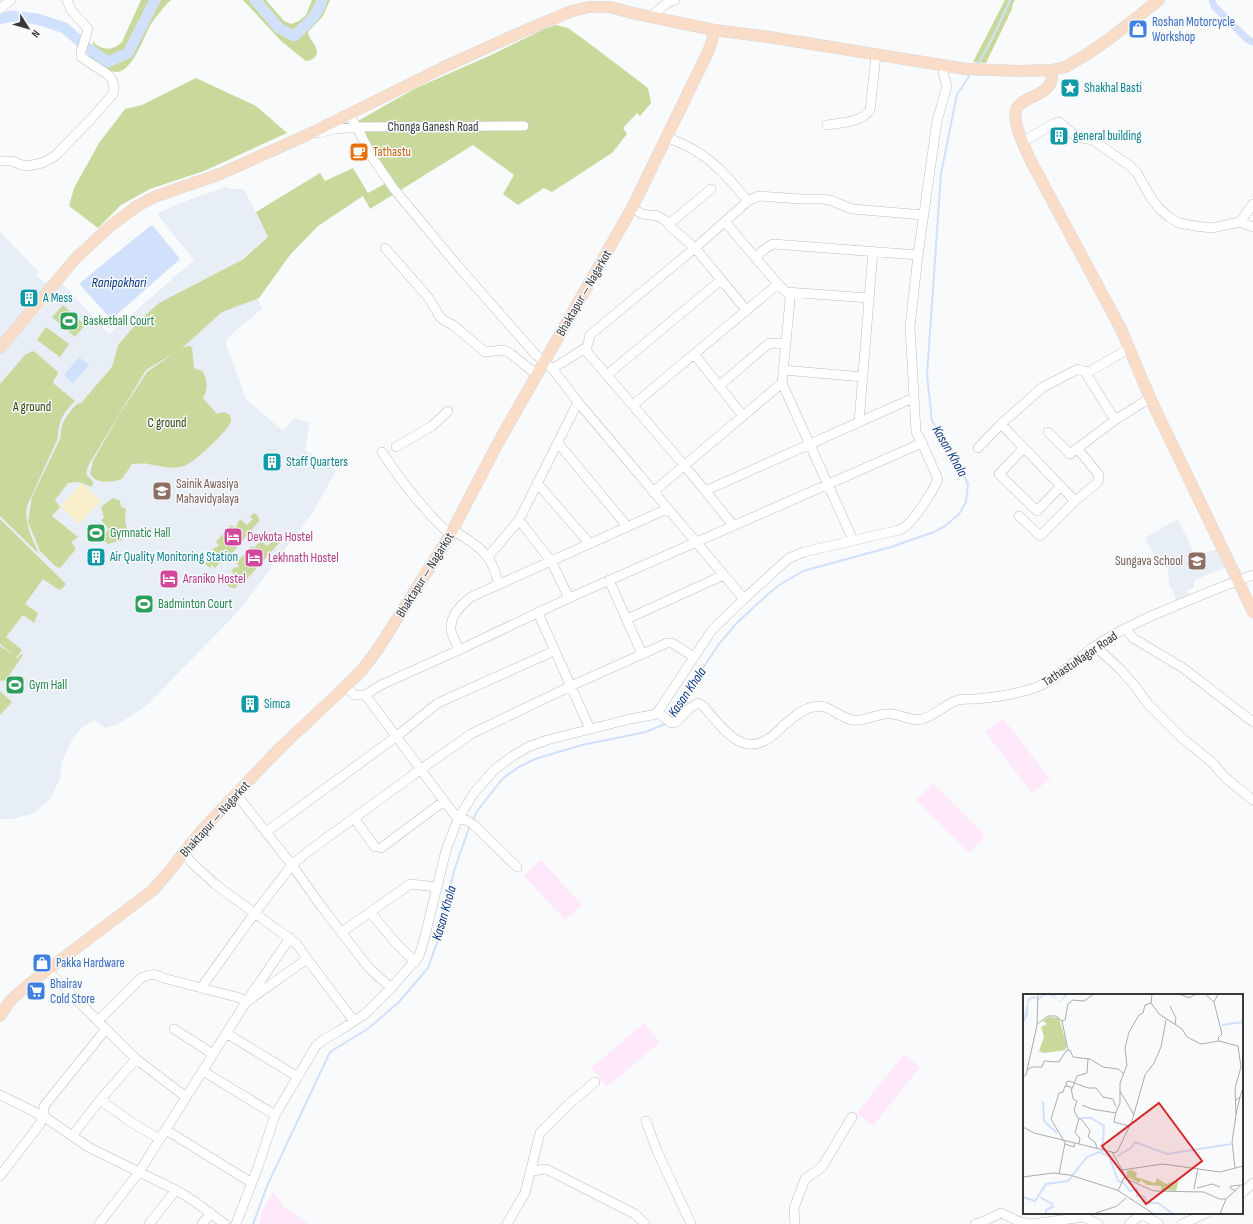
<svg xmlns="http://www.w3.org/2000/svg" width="1253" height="1224" font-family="'Sofia Sans Condensed',sans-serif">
  <rect width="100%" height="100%" fill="#f8fafc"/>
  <!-- industrial -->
  <path fill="#fde9f9" d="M1003,718L1050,779L1032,793L985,732Z
    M933,783L986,836L969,853L916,800Z
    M541,860L582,905L565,920L524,876Z
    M644,1023L660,1042L607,1087L591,1068Z
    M904,1054L920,1067L873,1126L857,1113Z
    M273,1192L276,1195L285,1208L310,1224H260L261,1214Z"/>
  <!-- built -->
  <path fill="#e7eef6" d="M226,187L229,189H244L268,237L242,258L262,309L235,331L225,341L246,399L283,431L294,418L310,422L305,450L336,471L313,512L241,608L232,618L146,706L120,723L113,726L105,728L94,720L82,728L73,738L67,750L62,762L60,779L50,799L34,813L13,819H0V355L49,301L61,284L64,285L109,334L194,260L157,214L180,203Z
    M0,232L39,272L37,276L50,287L0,344Z
    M1178,519L1195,555L1222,548L1230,565L1195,580L1194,587L1187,591L1190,598L1177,603L1174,593L1169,585L1168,569L1164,560L1158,563L1145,538Z"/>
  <!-- green -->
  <path fill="#c8d99b" d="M141,0H171C163,7 157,16 151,24C144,36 132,73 116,72C109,72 106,66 100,63C97,61 93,60 89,58L94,40L95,44C104,50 113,51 122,42Z
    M243,0H266L284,21L291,24L299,21L306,15L312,0H330L323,16L308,32C309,41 317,43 317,54C314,58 312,61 306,61L281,41Z
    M1005,0H1015L1013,3L1012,9L986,63L973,62Z
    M556,25L568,28L594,47L648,88L651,103L640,116L637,113L623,128L627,134L612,153L552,192L544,188L518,205L503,194L514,175L473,145L370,209L363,196L318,226L290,255L259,298L222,312L182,348L189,346L192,347L194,368L196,369L202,371C208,378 208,390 203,398L217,414L224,412L230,415C231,417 231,419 231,421C228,431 195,462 184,466C172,470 160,466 148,464C143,463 137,464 132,464L122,479C111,482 97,485 90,474L93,461L118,417L147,372L174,353L146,370L88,466L86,474L93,482L92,487C88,486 86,484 82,483C78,481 72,483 68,483L55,500L60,507L52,516L78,537L71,542L76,549L60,568L55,566L40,551L28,522L32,497L60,439C61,434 61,430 62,426C65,417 71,410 77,404L81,403L112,367L118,345L137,323L159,303L242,260L268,237L256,212L320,173L325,181L353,168L368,193L390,181L356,122L416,88L489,56L544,29Z
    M196,78L256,106L287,133L204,171L150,189L121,205L98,228L69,206L74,188L99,143L125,109L142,105Z
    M63,305L85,325L75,337L52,317Z
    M46,327L69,344L60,357L37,340Z
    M32,351L35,352L58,372C58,376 53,379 53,383L75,401C63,413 58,421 58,438L27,506C24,523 32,538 39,554L0,516V384L25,355Z
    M113,498L120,501L121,507L126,509C125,518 124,525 130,533L119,542H115L108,544L104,541L106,538L105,533L109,529L101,520L104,518L101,507Z
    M254,513L259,517L258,519L260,520L228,558L226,557L224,560L223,559L215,568L212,565L210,568L205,564L209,559L212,562L214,559L211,555L213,553L211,552L215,547L216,548L219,545L216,542L231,525L235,528L240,519L247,525L253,519L250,517Z
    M0,519L66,584L61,590L56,588L43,579L25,604L38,613L34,623L23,615L6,637L22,650L16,658H18L21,654L23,655L6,680L2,681L0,680V646L16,657L0,644Z
    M274,533L281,541L245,581L243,580L234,589L232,587L231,588L226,584L230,580L232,582L235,578L233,576L234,574L231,571L235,567L236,568L239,566L236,563L252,546L254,548L261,540L267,546L272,540L270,537Z
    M0,691L12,702L0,715Z"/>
  <!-- sand -->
  <path fill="#faf0cb" d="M82,483L101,501L79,524L60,506Z"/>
  <!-- water -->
  <path fill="#d1e1fb" d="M150,226H153L180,259L113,318H110L81,286L80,283Z
    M79,357L89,365L73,383L64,375Z"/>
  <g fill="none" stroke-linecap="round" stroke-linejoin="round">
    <!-- stream -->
    <path stroke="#d1e1fb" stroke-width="2" d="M977,65C991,43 1000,23 1010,0
      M670,717L719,644L736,624L757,604L779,585L803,571L891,547L934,532L945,526L959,514L966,502L968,484L953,454L932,421L927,375L941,174L957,94L965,83L971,73
      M472,821L478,810L503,778L519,767L535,759L582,745L646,732L665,724L666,723
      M253,1224L267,1186L330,1052L369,1028L399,1002L428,968L438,940L454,871L470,825"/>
    <!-- canal -->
    <path stroke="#d1e1fb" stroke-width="7" d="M1212,0L1214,6L1247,39L1253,42"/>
    <!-- river -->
    <path stroke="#d1e1fb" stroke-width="11" d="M255,0L279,28L294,36C305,26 318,15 322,0
      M0,19L11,16L37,19L65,28L85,46L108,62L128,53L155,0"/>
    <defs>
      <path id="minor" d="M0,9L11,0
        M650,17L667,3L675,0
        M349,115L357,127L524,126
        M827,125C841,123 862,122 870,110L876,55
        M318,133L335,129L357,127L372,157L394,189L457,265L536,355C554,367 565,386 578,402L744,599
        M666,137C678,142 691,147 702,155C720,167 734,185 748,201
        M1022,142L1055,123L1059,122L1077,137L1093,140L1130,166L1137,173L1151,198L1159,208L1170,218L1179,223L1195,226L1212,228L1240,222L1253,227
        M0,161H12L22,165L28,166L42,163L55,156L91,119L113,94L114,89L113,82L111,78L107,74L81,57V52L88,29L71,10L67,0
        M632,208L642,214L658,216L666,221L671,227L695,248L748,201L754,198L759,196L801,199H821L830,200L852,209L924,215
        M725,222L778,284L789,295L790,300L782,383
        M1240,222L1253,204
        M669,224L711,189
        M385,248L428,297L440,317L445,321L453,325L485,352L504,350L511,354L537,375
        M755,257L769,246L773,244L918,255
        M786,292L869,298
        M587,347V352L684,465L733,525
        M694,354L743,416
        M552,369L587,347L590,335L695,248L747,311
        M783,370L863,377
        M1085,372L1092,370L1130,348
        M607,375L721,280
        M719,386L768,344L773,343L786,344
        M633,405L778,284
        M859,422L873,251
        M1001,424L1075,501
        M1048,432L1070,454L1115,420L1150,398
        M558,443L627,526
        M396,447L432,426L448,411
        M978,448L1001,424L1043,387L1078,369L1085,372L1115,420
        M1024,448L999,474L1037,511L1061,486
        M382,452C402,483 424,510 450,535
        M537,483L590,544
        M705,491L913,398
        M653,492L782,383L853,540
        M1019,516L1040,536L1075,501L1098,482L1099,475L1077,448
        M519,520L551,561L569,598
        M453,530C465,538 480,546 488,558C494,565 496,576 499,584
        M488,557L519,520L578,402
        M609,580L642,654
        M538,613L590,729
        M627,619L724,575
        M1126,629L1133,638L1183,668L1253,722
        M1095,646L1120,669L1135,686L1148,704L1181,737L1214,764C1223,778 1240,789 1253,800
        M459,650C457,644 451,635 451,629C450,616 462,604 471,597L667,509
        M346,686L354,695H365C397,736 426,778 458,819L466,820L474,825L517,867
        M365,695L381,685L459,650L569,598L922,443
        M657,713L664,717L671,723L676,722L690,708L698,703L703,706C718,722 737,753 762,742C771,739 778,731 784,725C793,718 802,709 813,707C830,703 838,718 853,720C866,722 879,712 892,714C902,715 912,722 922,719C935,716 945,704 958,700C964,699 970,699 976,699C1000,697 1027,693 1048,682C1054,680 1058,675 1063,671C1073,663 1084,654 1095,646C1124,627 1155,614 1187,601C1209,592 1231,583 1253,575
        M236,794L292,865L321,906L369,968L391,988
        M354,818L375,847
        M266,832L397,736L438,703L554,651
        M381,848L444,801
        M184,852L190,861L216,885L297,944L307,959L354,1021
        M370,912L395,942L415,962
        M342,932L410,884L437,887
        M47,970L136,1059L186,1097
        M201,988L254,914L292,865L306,853L420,770L471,734L571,686L667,643H672L694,657
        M98,1021L141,978C150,974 154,973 163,978L240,998L246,1002L307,959
        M174,1029L213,1054
        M226,1033L298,1077
        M203,1071L275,1115
        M0,1095L43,1116L90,1148L176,1190L194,1201L225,1224
        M100,1100L134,1124L160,1139
        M646,1121L657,1151L691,1224
        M166,1130L252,1183
        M72,1136L100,1100L136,1059
        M532,1171L546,1169L635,1214L645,1224
        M0,1176L40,1124L43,1116L44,1106L106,1029
        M1242,1193L1253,1183
        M99,1224L139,1172L246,1002L290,938
        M149,1224L176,1190
        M202,1224L211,1213
        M236,1224L258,1167L275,1115L316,1046L323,1040L339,1031L365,1014L391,988L419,956L425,936L446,850L458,819L474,793L495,769L513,756L528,747L547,740L630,719L652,715L657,713L712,630L744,599L789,558L804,552L899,530C902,528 905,527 907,525C916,517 934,490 938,479L922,443L916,432L910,327L918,255L937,121L947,86L943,73L945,66
        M507,1224L525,1193L540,1133L568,1105L595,1082
        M795,1224L794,1208L805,1179L822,1167L852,1117
        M975,1224L982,1222L1001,1213L1020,1222L1031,1224L1084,1217L1098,1224
        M1129,1224L1138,1217L1143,1215L1159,1224
        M1182,1224L1207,1213"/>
      <path id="major" d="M1052,70C1052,74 1052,78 1051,82C1045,97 1020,97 1016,110C1012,124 1027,153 1033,165L1121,329L1150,398L1253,612
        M0,348L75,259L108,228L137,206L154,197L220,174L307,135L444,67L526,30L572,11L589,7H610L632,13L714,30L769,37L966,69L1020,71L1052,70L1065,67L1086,55L1109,39L1159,0
        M0,1016L10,1001L29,984L153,890L167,874L201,831L236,794L280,748L346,686L362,670L378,649L450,535L498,443L632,208L708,52L712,41L714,30"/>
    </defs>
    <!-- minor casing -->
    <use href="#minor" stroke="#bdbfc1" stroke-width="10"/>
    <!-- major casing -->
    <use href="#major" stroke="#d7d7d7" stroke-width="12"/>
    <!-- minor -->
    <use href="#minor" stroke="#fff" stroke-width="9"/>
    <!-- major -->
    <use href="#major" stroke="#faddc9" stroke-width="11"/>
  </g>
  <!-- icons -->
  <defs>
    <symbol id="shop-square" viewBox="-11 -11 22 22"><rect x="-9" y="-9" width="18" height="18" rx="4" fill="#3f7fe0" stroke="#f8fafc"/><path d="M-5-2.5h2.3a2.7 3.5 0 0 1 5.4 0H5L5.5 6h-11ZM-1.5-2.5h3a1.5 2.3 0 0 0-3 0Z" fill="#fff"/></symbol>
    <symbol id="sight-square" viewBox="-11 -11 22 22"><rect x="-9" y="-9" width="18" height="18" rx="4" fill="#0f9aa8" stroke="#f8fafc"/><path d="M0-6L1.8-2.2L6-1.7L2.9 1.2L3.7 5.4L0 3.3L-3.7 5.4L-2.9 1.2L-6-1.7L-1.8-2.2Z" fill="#fff"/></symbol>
    <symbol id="building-square" viewBox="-11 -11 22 22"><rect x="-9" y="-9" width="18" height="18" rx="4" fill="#0f9aa8" stroke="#f8fafc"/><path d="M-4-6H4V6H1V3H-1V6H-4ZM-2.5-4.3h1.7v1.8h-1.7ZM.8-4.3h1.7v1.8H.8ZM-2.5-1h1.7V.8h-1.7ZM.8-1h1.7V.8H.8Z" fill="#fff"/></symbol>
    <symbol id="cafe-square" viewBox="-11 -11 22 22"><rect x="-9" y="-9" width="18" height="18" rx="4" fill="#e8710a" stroke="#f8fafc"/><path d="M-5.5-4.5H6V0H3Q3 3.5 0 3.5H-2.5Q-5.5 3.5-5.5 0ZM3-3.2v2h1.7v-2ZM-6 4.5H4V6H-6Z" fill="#fff"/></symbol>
    <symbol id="stadium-square" viewBox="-11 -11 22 22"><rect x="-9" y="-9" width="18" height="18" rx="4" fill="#2e9e5b" stroke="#f8fafc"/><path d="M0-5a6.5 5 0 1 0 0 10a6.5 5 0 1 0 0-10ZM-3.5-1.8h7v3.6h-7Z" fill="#fff"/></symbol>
    <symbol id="school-square" viewBox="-11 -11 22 22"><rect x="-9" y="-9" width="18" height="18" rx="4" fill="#8d6e63" stroke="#f8fafc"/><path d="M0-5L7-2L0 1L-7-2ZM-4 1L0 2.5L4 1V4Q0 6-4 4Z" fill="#fff"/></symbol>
    <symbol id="hotel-square" viewBox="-11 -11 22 22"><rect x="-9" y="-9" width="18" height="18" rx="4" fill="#d1479c" stroke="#f8fafc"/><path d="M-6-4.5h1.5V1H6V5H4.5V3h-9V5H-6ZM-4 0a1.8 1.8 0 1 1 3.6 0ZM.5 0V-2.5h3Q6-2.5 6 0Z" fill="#fff"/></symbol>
    <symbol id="supermarket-square" viewBox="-11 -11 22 22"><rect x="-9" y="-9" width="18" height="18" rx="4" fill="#3f7fe0" stroke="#f8fafc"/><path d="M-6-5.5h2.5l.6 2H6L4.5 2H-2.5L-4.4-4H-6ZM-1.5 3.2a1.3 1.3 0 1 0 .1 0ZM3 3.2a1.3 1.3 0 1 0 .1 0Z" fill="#fff"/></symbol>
  </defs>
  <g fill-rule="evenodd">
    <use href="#shop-square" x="1127" y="18" width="22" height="22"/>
    <use href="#sight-square" x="1059" y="77" width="22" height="22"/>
    <use href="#building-square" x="1048" y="125" width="22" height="22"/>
    <use href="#cafe-square" x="348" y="141" width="22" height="22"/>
    <use href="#building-square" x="18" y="287" width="22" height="22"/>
    <use href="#stadium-square" x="58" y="310" width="22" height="22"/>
    <use href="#building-square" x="261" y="451" width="22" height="22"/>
    <use href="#school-square" x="151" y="480" width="22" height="22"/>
    <use href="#stadium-square" x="85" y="522" width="22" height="22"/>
    <use href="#hotel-square" x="222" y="526" width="22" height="22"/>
    <use href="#building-square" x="85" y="546" width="22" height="22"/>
    <use href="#hotel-square" x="243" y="547" width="22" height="22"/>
    <use href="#school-square" x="1186" y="550" width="22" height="22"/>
    <use href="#hotel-square" x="158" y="568" width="22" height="22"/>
    <use href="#stadium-square" x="133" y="593" width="22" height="22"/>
    <use href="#stadium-square" x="4" y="674" width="22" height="22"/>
    <use href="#building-square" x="239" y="693" width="22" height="22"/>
    <use href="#shop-square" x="31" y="952" width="22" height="22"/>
    <use href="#supermarket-square" x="25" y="980" width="22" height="22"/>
  </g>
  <g text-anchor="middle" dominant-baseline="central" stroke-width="3" stroke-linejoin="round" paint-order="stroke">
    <!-- shop labels -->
    <g font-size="13" fill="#366cbe" stroke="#f8fafc" text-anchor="start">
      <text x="1152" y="22">Roshan Motorcycle<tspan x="1152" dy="15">Workshop</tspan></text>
      <text x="56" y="963">Pakka Hardware</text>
      <text x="50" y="984">Bhairav<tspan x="50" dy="15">Cold Store</tspan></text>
    </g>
    <!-- culture labels -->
    <g font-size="13" fill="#0d838f" stroke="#f8fafc" text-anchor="start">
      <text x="1084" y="88">Shakhal Basti</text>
      <text x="1073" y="136">general building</text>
      <text x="43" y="298">A Mess</text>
      <text x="286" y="462">Staff Quarters</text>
      <text x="110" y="557">Air Quality Monitoring Station</text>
      <text x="264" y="704">Simca</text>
    </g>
    <!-- street labels -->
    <g font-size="13" fill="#373839" stroke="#f8fafc">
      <text x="433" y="127">Chonga Ganesh Road</text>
      <text transform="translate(584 293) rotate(-60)">Bhaktapur — Nagarkot</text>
      <text transform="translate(425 575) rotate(-58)">Bhaktapur — Nagarkot</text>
      <text transform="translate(1080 659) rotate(-34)">TathastuNagar Road</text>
      <text transform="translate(215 819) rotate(-48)">Bhaktapur — Nagarkot</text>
    </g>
    <!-- food labels -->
    <g font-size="13" fill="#c56008" stroke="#f8fafc" text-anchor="start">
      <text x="373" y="152">Tathastu</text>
    </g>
    <!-- leisure labels -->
    <g font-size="13" fill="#27864d" stroke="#f8fafc" text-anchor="start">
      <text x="83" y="321">Basketball Court</text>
      <text x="110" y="533">Gymnatic Hall</text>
      <text x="158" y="604">Badminton Court</text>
      <text x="29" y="685">Gym Hall</text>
    </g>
    <!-- park labels -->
    <g font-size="13" fill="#364108" stroke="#f8fafc">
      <text x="32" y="407">A ground</text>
      <text x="167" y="423">C ground</text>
    </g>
    <!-- education labels -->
    <g font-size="13" fill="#785e54" stroke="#f8fafc" text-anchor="start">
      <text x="176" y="484">Sainik Awasiya<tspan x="176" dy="15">Mahavidyalaya</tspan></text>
      <text x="1183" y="561" text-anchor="end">Sungava School</text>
    </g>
    <!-- hotel labels -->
    <g font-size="13" fill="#b23c85" stroke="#f8fafc" text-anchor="start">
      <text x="247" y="537">Devkota Hostel</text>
      <text x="268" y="558">Lekhnath Hostel</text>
      <text x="183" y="579">Araniko Hostel</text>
    </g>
    <!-- water labels -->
    <g font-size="14" font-style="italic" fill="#0d387f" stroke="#f8fafc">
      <text x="119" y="282">Ranipokhari</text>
      <text transform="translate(950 451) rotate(60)">Kasan Khola</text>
      <text transform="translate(687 692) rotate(-56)">Kasan Khola</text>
      <text transform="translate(444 913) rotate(-74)">Kasan Khola</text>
    </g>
  </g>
  <!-- overview -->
  <g transform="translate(1023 994)">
    <rect width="220" height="220" fill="#f8fafc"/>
    <path d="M25,23L36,24L44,52L42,56L21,59L16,57L21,43L18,33L24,30L20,27ZM109,176L114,179L113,183L132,189L134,184L143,190L156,185L153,197L138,196V192L124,191L118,186L116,189L104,183V177Z" fill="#c8d99b"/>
    <path d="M19,0H31L33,6L38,7L43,0L44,2L37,8L33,6L30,2L25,1L20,2L16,6L9,4L5,9V21L0,30L5,5L10,2L16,5Z" fill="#d1e1fb"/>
    <path fill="none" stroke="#d1e1fb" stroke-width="2" d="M199,31L220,28M20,108L21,127L34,139M58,124H68L81,132L79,158M94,162L108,154L112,148L144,160L208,150M0,203L12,207L23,190L45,187L64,163L76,158L86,162L95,187L101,189L107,197L114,195V202L122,203L124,209H135L150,220M17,203L29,210L30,213L23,216V220"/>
    <path fill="none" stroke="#abacae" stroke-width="1" d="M129,0L128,9L136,20L159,35L164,43L178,50L196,47L215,52L218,73L212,94L213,121L209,148L212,174M156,0L166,4L173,0M182,0L191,8L195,0M191,8L199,40L195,44L196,47M147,12L153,24L152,30M39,27L45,56M14,30L25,22H33L39,27L42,26L45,10L50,6L61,7L71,0M4,76L9,73H19L21,67L36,68L43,57L47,56L50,63L67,65L80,73L95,75L100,79M0,83L3,81L14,31L15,0M44,92L43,88L46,87L65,94H73L80,103L90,105L93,113M49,95L54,82L64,79L65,65M97,97L111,121M213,106L217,103L220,94M59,111L69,115L93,119M93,118L97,109V89L104,71L102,54L106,38L116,21L120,19L122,11L128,9M93,118L91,128L106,132M213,120L217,103M0,133L11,139L89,158L103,183M42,150L51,153L52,149M56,150L57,144L52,139L56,124M89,159L94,158L109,127L122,81L131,69L138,53L143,26M99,176L140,170L197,178L220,172M36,180L42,149L28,125L36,99L40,98L42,92L48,93L50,105L54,107L51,116L54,123L59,126L67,137L65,143L72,148L74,154M0,183L30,179L47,181L94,196L131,220M101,184L131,197L181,198L196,205H203M174,194L189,190L197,193M171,195L175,174M95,197L102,181M213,197L207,194L208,192L219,191M70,220L94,212L103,204M197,220L203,205L217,192"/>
    <path fill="#d62828" fill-opacity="0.15" stroke="#d62828" stroke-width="2" d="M136,109L179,167L123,210L79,152Z"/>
    <rect width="220" height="220" fill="none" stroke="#373839" stroke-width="2"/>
  </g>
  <!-- north arrow -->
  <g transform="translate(28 28) rotate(127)" stroke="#f8fafc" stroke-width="3" paint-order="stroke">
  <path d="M0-3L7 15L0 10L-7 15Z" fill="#373839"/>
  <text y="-6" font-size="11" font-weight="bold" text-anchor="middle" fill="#373839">N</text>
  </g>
</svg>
